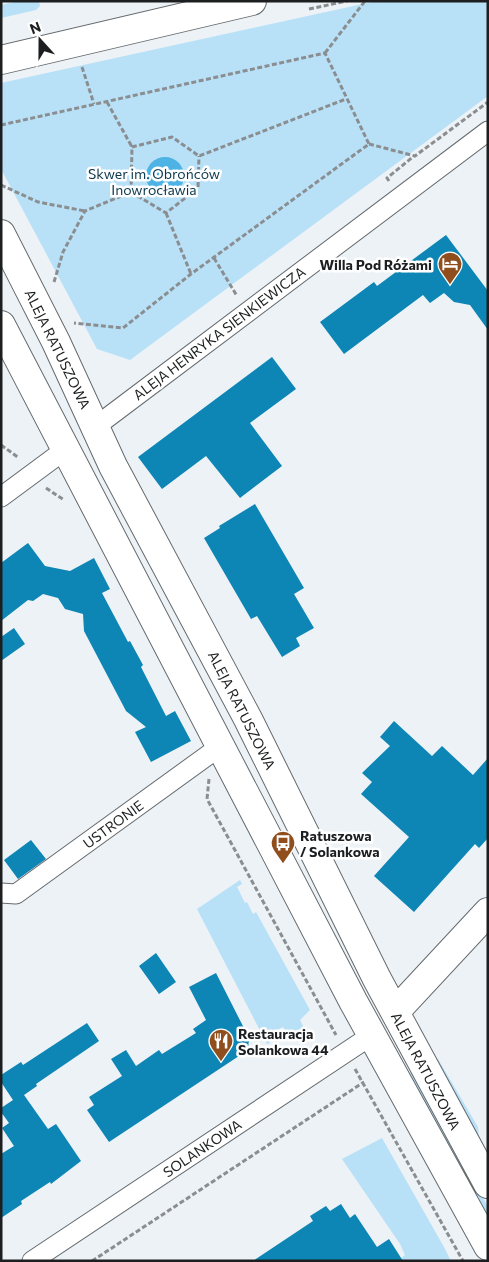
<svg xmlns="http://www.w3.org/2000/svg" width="489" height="1262" font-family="Commissioner,sans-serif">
  <rect width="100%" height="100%" fill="#ecf2f6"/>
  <!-- green -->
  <path fill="#b8e1f8" d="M19,1H39L40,6L36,10L1,18V5Z
    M376,1H488V96L130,360L97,349L1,169V83Z
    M240,880L242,884L237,887L245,903L247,902L253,914L256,912L310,1010L300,1020L305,1030L291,1040L283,1027L266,1036L270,1043L267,1044L197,909Z
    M438,1059L478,1127L479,1143L433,1060Z
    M412,1072L488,1207V1222L406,1075Z
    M382,1138L444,1247L451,1261H397L405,1255L400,1244L342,1159Z"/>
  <!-- water -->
  <path fill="#4db2e4" d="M146 176a19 19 0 1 1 38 0a19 19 0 1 1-38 0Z"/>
  <!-- building -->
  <path fill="#0d85b5" d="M446,235L488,291V330L470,305L454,302L444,293L430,303L423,295L344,354L320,322L374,282L377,286Z
    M272,357L296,389L250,423L282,466L240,498L206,456L162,489L138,457Z
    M255,504L304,588L294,594L314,628L296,638L300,646L282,657L257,616L251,619L204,538L220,528L219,526Z
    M28,543L45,566L70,571L94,558L110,589L102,593L128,642L130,641L143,665L141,667L166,716L175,711L191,741L151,762L135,732L146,727L126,711L84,631L83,614L65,609L58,598L43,594L33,601L28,600L1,621V563Z
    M14,628L25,644L1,661V637Z
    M394,721L432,756L442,746L473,775L488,758V838L479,848L475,844L414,912L374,876L409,837L361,794L372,782L362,773L390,746L380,737Z
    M31,840L46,859L18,879L4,860Z
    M156,953L176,982L159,994L139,966Z
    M216,973L249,1038L248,1050L109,1142L87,1110L94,1105L89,1097L122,1076L111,1059L126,1050L136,1066L159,1050L162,1054L196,1033L193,1029L206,1020L189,987Z
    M87,1023L99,1041L36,1084L37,1086L24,1095L48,1129L56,1124L81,1161L51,1184L50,1182L21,1201L22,1204L1,1218V1154L14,1146L2,1128L9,1123L1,1112V1108L13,1100L1,1082V1075L21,1062L23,1065Z
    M341,1204L350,1218L355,1214L377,1247L389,1239L403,1261H253L313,1221L310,1216L326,1206L330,1211Z"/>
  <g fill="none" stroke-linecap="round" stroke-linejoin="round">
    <defs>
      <path id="street" d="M95,427L488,131
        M1,497L66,449
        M1,893L16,894L222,745
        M32,1261L372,1035"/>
      <path id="secondary" d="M1,60L252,1
        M1,234L56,342L113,466L248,719L377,979L488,1184
        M1,325L353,1001L488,1246
        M395,1012L488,912"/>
    </defs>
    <!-- street casing -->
    <use href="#street" stroke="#656a6d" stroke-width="21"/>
    <!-- secondary casing -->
    <use href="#secondary" stroke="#656a6d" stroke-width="30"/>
    <!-- path -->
    <path stroke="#8a8e90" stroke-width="3" stroke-dasharray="5 2.5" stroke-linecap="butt" d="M309,9L347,1
      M325,53L365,1
      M82,67L94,104
      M107,102L132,147
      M1,125L325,53L369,144L191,274L123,328L74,323
      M369,144L415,156L488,102
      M389,181L387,178L414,156
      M1,185L38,202L85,211
      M131,192L166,213L198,188L199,156
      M166,213L191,274
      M214,258L237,296
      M54,282L63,252L85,211L131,192L132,147L172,137L199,156L346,99
      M1,445L19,458
      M46,488L64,500
      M209,779L207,799L336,1035
      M355,1069L463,1261
      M92,1261L364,1082"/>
    <!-- street -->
    <use href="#street" stroke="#fff" stroke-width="19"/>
    <!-- secondary -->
    <use href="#secondary" stroke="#fff" stroke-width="28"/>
  </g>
  <!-- icons -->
  <defs>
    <symbol id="hotel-pin" viewBox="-11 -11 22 30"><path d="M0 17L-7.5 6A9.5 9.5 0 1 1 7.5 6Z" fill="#904e1d" stroke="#fff"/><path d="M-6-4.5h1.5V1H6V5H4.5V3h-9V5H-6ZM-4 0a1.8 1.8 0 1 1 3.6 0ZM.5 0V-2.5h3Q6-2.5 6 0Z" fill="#fff"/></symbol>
    <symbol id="bus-pin" viewBox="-11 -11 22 30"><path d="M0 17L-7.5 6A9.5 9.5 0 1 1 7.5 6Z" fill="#904e1d" stroke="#fff"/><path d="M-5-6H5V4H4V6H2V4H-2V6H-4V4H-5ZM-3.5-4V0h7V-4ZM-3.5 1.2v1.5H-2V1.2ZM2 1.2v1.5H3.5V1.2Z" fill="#fff"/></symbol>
    <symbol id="restaurant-pin" viewBox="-11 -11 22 30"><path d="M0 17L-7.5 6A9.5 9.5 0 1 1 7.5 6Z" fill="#904e1d" stroke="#fff"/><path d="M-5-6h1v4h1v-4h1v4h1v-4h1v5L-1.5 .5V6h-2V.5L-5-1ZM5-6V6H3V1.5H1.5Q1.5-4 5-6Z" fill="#fff"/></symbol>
  </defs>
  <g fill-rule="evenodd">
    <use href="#hotel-pin" x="436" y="250" width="28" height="38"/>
    <use href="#bus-pin" x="269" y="829" width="28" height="38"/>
    <use href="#restaurant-pin" x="207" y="1027" width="28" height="38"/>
  </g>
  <g text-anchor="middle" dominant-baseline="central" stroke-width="5" stroke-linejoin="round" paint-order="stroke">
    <!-- park labels -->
    <g font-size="14" fill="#0b384d" stroke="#fff">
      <text x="154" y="173">Skwer im. Obrońców<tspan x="154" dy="16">Inowrocławia</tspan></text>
    </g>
    <!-- poi labels -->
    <g font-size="14" font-weight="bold" fill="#1c1e1f" stroke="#fff" text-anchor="start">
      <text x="432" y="264" text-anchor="end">Willa Pod Różami</text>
      <text x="300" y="835">Ratuszowa<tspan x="300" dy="16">/ Solankowa</tspan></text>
      <text x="238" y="1033">Restauracja<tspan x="238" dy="16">Solankowa 44</tspan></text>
    </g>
    <!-- street labels -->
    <g font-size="14" fill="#1c1e1f" stroke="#fff">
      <text transform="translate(219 333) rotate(-37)">ALEJA HENRYKA SIENKIEWICZA</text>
      <text transform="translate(58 349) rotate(64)">ALEJA RATUSZOWA</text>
      <text transform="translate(242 710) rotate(63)">ALEJA RATUSZOWA</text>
      <text transform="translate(113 824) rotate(-36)">USTRONIE</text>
      <text transform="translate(426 1071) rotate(62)">ALEJA RATUSZOWA</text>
      <text transform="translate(202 1148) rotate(-34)">SOLANKOWA</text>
    </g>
  </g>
  <!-- border -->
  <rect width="489" height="1262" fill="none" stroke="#1c1e1f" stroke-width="5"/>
  <!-- north arrow -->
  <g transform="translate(40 40) rotate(339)" stroke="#ffffff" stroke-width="4" paint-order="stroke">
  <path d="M0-4L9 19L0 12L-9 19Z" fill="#1c1e1f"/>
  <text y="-8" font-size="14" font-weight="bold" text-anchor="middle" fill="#1c1e1f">N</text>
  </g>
</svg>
